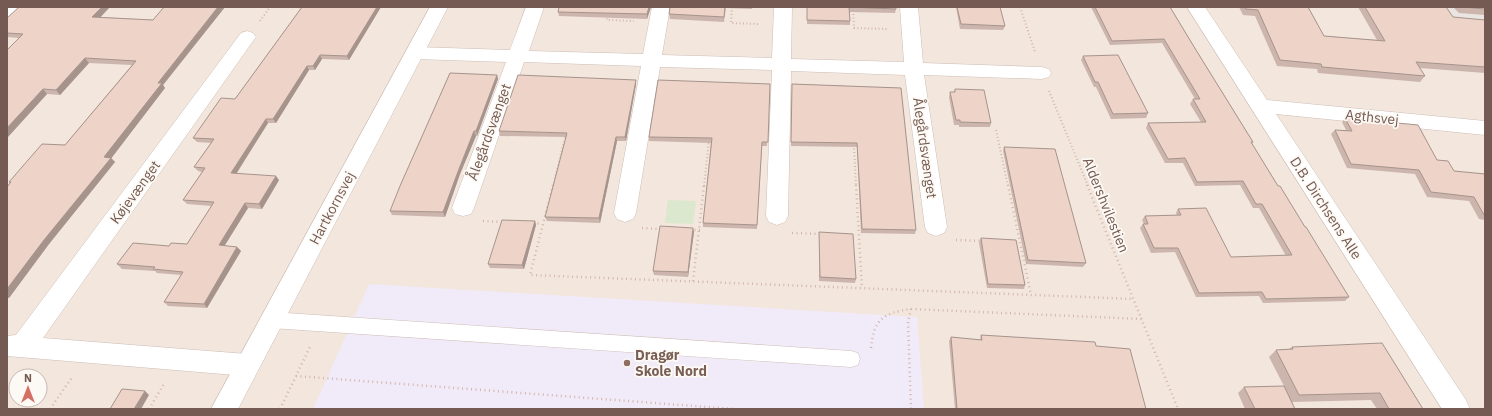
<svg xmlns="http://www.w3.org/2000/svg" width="1492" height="416" font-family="'IBM Plex Sans',sans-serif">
  <rect width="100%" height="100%" fill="#fbf4ee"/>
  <!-- residential -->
  <path fill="#f2e6dd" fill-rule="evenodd" d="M7,7H1485V409H7ZM16,376H40V400H16Z"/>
  <!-- industrial -->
  <path fill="#ebe5e2" d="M1424,7H1485V29Z"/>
  <!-- education -->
  <path fill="#f1eaf8" d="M369,284L917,317L924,409H313Z"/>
  <!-- green -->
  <path fill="#dbe8cd" d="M668,200L696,201L693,224L665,223Z"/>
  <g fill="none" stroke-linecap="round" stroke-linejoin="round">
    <defs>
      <path id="service" d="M271,312L851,351L858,353L860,359L858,365L851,367L271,328L265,325L262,320L265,315Z"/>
      <path id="minor" d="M7,7H23L13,18L7,19Z
        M526,7H544L529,51L643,54L652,7H670L662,55L772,58L774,7H792L791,59L904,62L900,7H918L923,63L1042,67L1049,69L1051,73L1049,77L1042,79L924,75L947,227L944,233L936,236L928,233L925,227L905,75L791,71L788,216L785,222L777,225L769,222L766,216L772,70L660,67L636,213L633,219L625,222L617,219L614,213L641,66L524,62L474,208L471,214L463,216L455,214L452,208L506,62L415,59L408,57L406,53L408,49L415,47L510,50Z
        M1187,7H1205L1267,100L1485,121V135L1276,114L1466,400L1470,409H1442Z
        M247,31L253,33L256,37L253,41L43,338L247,354L256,357L260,365L256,373L247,376L7,356V336L16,335L241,33Z"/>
      <path id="tertiary" d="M430,7H448L238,409H211Z"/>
    </defs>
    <!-- service casing -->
    <use href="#service" stroke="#cebeb6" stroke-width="1"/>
    <!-- minor casing -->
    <use href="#minor" stroke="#cebeb6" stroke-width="1"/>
    <!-- tertiary casing -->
    <use href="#tertiary" stroke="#cebeb6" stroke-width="1"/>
    <!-- path-far1 -->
    <path stroke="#d3b6ab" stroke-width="2" stroke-dasharray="1 2.5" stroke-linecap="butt" d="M732,7L731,23L760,24
      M853,7L854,28L888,29
      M1020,7L1035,52
      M608,15L607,20L634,21
      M260,21L270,7
      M1049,91L1088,186
      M996,130L1008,186
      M854,145L856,186
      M553,186L566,134
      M704,186L709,140"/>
    <!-- path -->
    <path stroke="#d3b6ab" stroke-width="2.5" stroke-dasharray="1 3.5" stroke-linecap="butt" d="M553,185L530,275L1134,299
      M856,185L862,288
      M1008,185L1031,295
      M1087,185L1178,409
      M483,221L504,222
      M533,223L542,224
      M642,228L661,229
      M690,230H700
      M792,233L821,234
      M956,240L983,241
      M693,281L704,185
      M911,309L908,322L911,409
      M871,348C874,319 883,313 911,309L1142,319
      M296,376L734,409
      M50,409L73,376
      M149,409L164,384
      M280,409L311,345"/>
    <!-- service -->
    <use href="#service" fill="#fff" fill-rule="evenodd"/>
    <!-- minor -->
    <use href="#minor" fill="#fff" fill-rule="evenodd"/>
    <!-- tertiary -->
    <use href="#tertiary" fill="#fff" fill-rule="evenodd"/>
  </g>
  <!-- wall -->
  <path fill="#ccb5ac" d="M164,7H225L163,85L165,88L111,158L115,162L49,244L9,298H7V187L10,183L9,182L65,145L132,65L89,63L60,95L47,94L7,138L19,38L7,37V18L100,17L153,20Z
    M302,7H381L349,60L322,59L315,70H309L276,123H268L237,173L279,180L262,209L248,208L224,246L237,247L241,251L207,308L168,306L164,302L181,275L157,273L155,271L122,269L117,264L169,246L187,244L212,206L187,204L183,200L202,172L198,171L194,167L211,143L197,142L193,138L235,99Z
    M651,7L647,19L559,16L558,12Z
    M670,7H752V9L726,8L724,22L670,19L669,14Z
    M807,7H896V9L895,13L850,12V25L807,24Z
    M956,7H1000L1005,26L1003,30L960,29Z
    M1091,7H1170L1196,50L1253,142L1252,144L1278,186L1349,297L1345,301L1263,303L1259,296L1196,297L1175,252L1151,253L1140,228L1143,224H1144L1142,220L1145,216L1177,215L1176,213L1178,209L1231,257L1286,256L1259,208H1253L1240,185L1195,186L1183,163H1165L1146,128L1148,123L1201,122L1190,104L1193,99H1195L1162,43L1110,45Z
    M1239,7H1308L1324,36L1377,40L1358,7H1446L1453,17L1485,20V73L1420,68L1425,76L1420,82L1318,73L1317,69L1277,66L1255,16L1243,15Z
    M1453,7H1485V15L1459,13Z
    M1083,56L1148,113L1146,118L1111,119L1096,87H1094L1081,60Z
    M497,75L498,79L477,136H476L460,174L445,217L392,215L390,211Z
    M636,80V84L626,141H617L600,223L547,221L545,217L566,137L500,136L499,131Z
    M770,84L767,146H762L757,229L703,227V223L711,143L649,141V137Z
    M792,84L901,88L916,230L915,234L861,233L857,147L791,146Z
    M955,89L991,123L990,127H959V125H954L949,97L950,92H954Z
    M1345,118L1437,160L1454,171L1485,174V220L1479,219L1469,201L1427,197L1415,174L1347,168L1331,134L1335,130H1346L1342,122Z
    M1004,147L1086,263L1083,267L1026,264L1003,151Z
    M535,221L536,225L524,269L490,268L488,264Z
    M694,232L688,277L654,275L653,271Z
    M819,232L856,279L855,283L819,281Z
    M981,238L1025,285L1024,289L987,288L979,243Z
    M981,335L1096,346L1146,409H955L949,341L951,337L980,340Z
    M1292,347L1423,409H1377L1371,400L1292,402L1295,409H1245L1238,393L1244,387L1284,386L1269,357L1276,350L1289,349Z"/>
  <!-- shaded-wall -->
  <path fill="#a6948c" d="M102,7H110L96,22L92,17Z
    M218,7H225L163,85L165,88L110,160L111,158L115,162L49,244L9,298L7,296V289L158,83Z
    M377,7H381L349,60L347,56Z
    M649,7H651L647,19V14Z
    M320,55L322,59L315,70L313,66Z
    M85,58L89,63L60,95L56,90Z
    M307,66L309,70L276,123L273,119Z
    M497,75L498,79L477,136L476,131Z
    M636,80V84L626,141L625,137Z
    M43,89L47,94L7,138V128Z
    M266,119L268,123L234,177L231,173Z
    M474,131L476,136L460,174L445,217L443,212L459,169Z
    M616,137L617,141L600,223L599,218Z
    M276,176L279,180L262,209L259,204Z
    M245,203L248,208L222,250L219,245Z
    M535,221L536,225L524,269L522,265Z
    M693,228L694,232L688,277V272Z
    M237,247L241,251L207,308L204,304Z
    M145,391L149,395L141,409H134Z"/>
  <!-- building -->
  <path fill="#edd3c8" stroke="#a6948c" d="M19,7H102L92,17L153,20L164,7H218L158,83H162L104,157L111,158L44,240L7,289V187L11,182H9L42,144L65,145L136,61L85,58L56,90L43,89L7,128V50L23,34L7,33V18Z
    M302,7H377L347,56L320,55L313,66H307L273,119H266L231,173L276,176L259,204L245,203L219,245L237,247L204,304L164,302L183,272L153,269L155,267L117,264L133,243L169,246L171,243L187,244L214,202L183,200L205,168L194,167L214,139L193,138L221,98L235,99Z
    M559,7H649L647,14L558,12Z
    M670,7H725L724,17L669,14Z
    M807,7H896V9L849,7L850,21L807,20Z
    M957,7H1000L1005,26L961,24Z
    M1095,7H1170L1196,50L1253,142H1251L1278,186H1280L1305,227H1306L1349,297L1266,299L1262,292L1199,293L1178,248H1154L1143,224H1148L1145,216L1181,215L1178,209L1206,208L1231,257L1292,255L1262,204H1256L1243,181L1197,182L1185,158L1168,159L1148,123L1206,122L1193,99H1200L1164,39L1112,41Z
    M1244,7H1308L1324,36L1385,41L1365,7H1446L1453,17L1485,20V67L1416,62L1425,76L1322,67L1321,64L1280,60L1258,10L1246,9Z
    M1463,7H1485V9Z
    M1118,55L1148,113L1113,114L1098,82H1095L1083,56Z
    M450,73L497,75L476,131H474L459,169L443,212L390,211L400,186Z
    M518,75L636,80L625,137H616L599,218L545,217L567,133L499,131Z
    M658,80L770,84L768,142H762L757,225L703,223L712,138L649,137Z
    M792,84L901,88L916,230L862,229L857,143L791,142Z
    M955,89L984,90L991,123L960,122V120H956L950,92H955Z
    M1345,118L1418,125L1437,160L1448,161L1454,171L1485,174V215H1484L1474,197L1431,192L1419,170L1351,164L1335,130L1352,131Z
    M1004,147L1055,149L1086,263L1028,260Z
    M502,220L535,221L522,265L488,264Z
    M660,226L693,228L688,272L653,271Z
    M819,232L853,234L856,279L820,277Z
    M981,238L1016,240L1025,285L988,284Z
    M981,335L1095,342L1096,346L1130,349L1146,409H957L951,337L982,340Z
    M1382,343L1423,409H1389L1380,393L1299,395L1276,350L1293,349L1292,347Z
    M1284,386L1295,409H1255L1244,387Z
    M122,389L145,391L134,409H110Z"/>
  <!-- markers -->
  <circle fill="#8d6e63" stroke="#fdf9f4" stroke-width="1.5" cx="627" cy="363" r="4"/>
  <g text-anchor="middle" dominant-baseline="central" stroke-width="3.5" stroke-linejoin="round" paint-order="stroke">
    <!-- street labels -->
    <g font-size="14" fill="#745a52" stroke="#fdf9f4">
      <text transform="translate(1372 117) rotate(6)">Agthsvej</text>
      <text transform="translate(489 132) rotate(-70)">Ålegårdsvænget</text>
      <text transform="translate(925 148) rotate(82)">Ålegårdsvænget</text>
      <text transform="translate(135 192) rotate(-54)">Køjevænget</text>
      <text transform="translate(1106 205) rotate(68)">Aldershvilestien</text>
      <text transform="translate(332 208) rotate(-62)">Hartkornsvej</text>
      <text transform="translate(1326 208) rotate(57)">D.B. Dirchsens Alle</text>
    </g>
    <!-- education labels -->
    <g font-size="14" font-weight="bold" fill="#785e54" stroke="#fdf9f4" text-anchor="start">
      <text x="635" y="355">Dragør<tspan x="635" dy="16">Skole Nord</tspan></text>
    </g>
  </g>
  <!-- border -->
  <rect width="1492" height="416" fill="none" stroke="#745a52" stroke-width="16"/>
  <!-- north arrow -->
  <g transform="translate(28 388)"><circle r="19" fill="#fdf9f4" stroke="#c6b9b3"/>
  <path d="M0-3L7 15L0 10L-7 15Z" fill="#d56f63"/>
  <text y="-6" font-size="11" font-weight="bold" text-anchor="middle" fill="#745a52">N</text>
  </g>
</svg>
